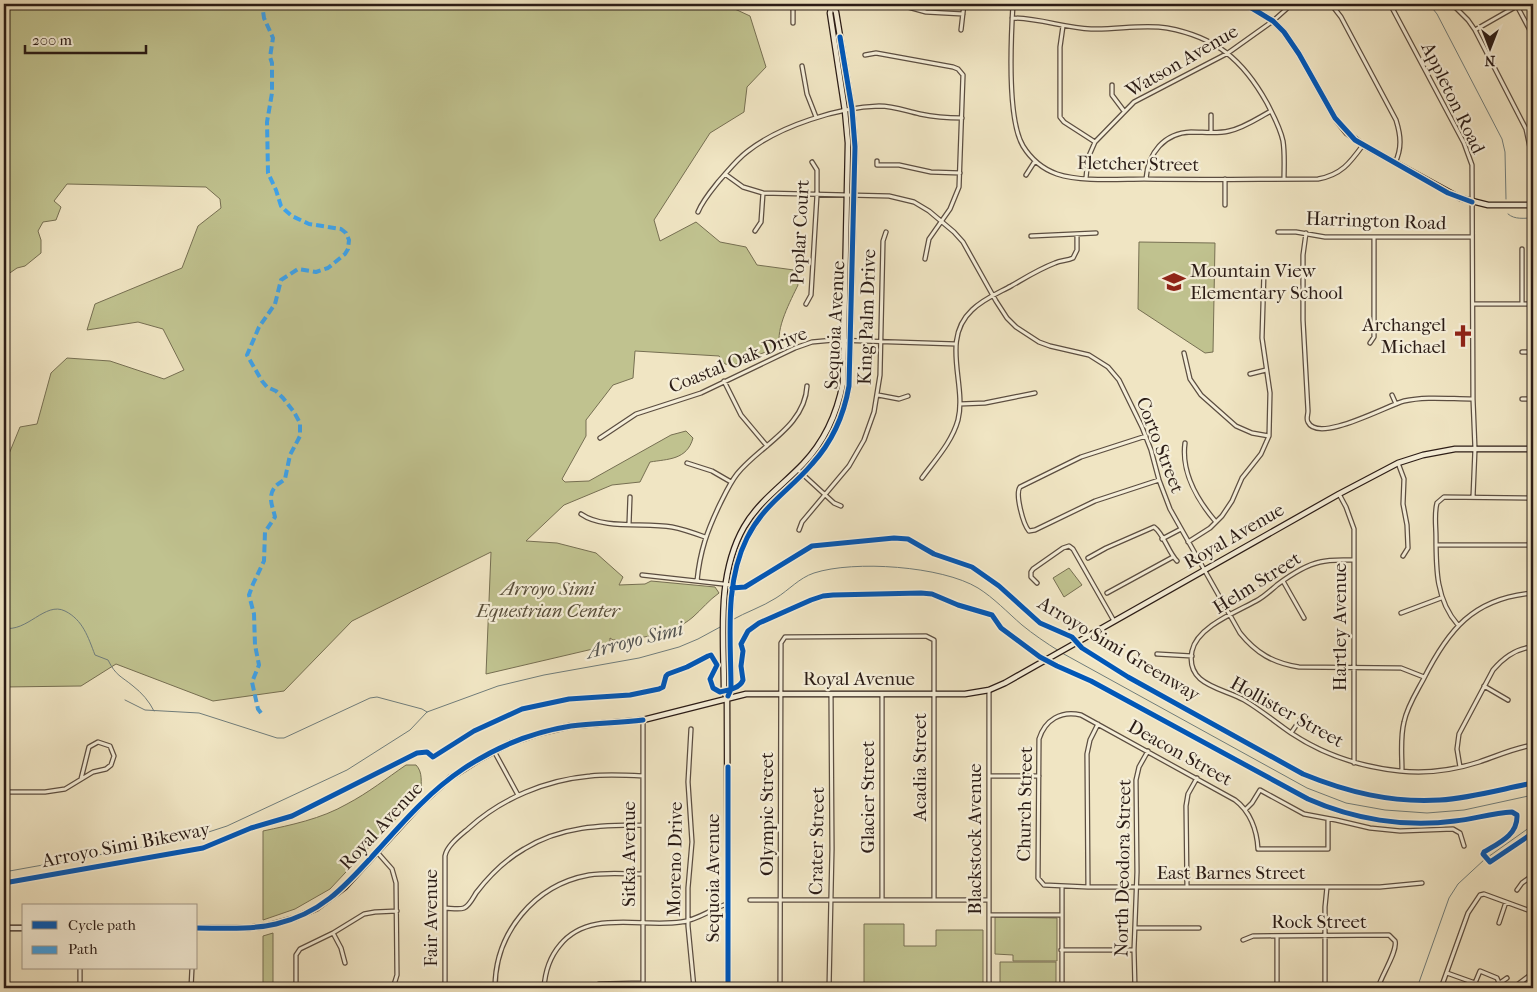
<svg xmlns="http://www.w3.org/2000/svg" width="1537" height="992" font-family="'IM FELL French Canon',serif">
  <rect width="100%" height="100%" fill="#f0e5c3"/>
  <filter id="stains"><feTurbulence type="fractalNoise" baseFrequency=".004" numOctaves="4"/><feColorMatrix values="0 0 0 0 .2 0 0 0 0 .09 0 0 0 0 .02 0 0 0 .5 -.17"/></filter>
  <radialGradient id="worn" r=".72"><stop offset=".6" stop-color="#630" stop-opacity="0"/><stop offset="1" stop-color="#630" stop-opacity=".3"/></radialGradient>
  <!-- green -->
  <path fill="#c0c28f" stroke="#766f52" d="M4,4H724L750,16L766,67L747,87L744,112L710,133L654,220L660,241L696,222L720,242L746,247L757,265L794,270L798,285C791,300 775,329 780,346L734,365L725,364L719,356L635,351L633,378L613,385L586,420V436L562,479L565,482L589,481L671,435L686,431L693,438C687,460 668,459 650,462L640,482L612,485L564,505L526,541L557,543L596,553L623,577L619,585L645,584L651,581L715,587L719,593C709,600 702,609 693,617C671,636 641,638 613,640L610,638V645L486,674L491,552L352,621L284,691L213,701L116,664L81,686L4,687V466L20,427L37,424L51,373L67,358L110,361L164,379L184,370L163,329L138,322L87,330L95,304L182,268L198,226L221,208L220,199L206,187L67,184L54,201L61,207L56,220L43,222L38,231L41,240V253L25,266L17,268L4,277Z
    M1139,242L1215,243L1213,352L1205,353L1138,309Z
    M1069,568L1082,585L1064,597L1053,578Z
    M406,765H416C423,772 421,783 421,792L330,889L295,909L263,920V831C291,825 321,819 347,804C368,793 387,778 406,765Z
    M995,917L1057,918V961H1013V955L995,954Z
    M864,924H904V946H936V930H983V988H942L941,984H923L922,988H864Z
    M273,933V988H263V936Z
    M1000,962H1056V988H1000Z"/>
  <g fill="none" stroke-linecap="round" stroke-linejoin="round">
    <!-- stream -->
    <path stroke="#707d7b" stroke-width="1" d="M1429,4L1437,14L1502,139L1505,152L1506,199
      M1508,214C1515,220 1524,218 1533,218
      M732,620C746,612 762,607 776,598C789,590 799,578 814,573C854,560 942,566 978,588C994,598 1007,612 1022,625C1033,634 1046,643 1059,651
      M4,628C27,633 45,601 65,611C83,620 88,637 95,655L108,660C116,676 121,676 133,686C142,693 149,701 154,711
      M1062,653L1307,788L1346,803L1385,810L1427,813L1464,810L1533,795
      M125,700L145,710L199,713L277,738H284L370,698L377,697L422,709L427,712
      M1488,857L1533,825
      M4,872L187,839L227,826L347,770L410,730L427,712L498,686L544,675L639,658L679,647L698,639L722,626
      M1417,988L1449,898L1458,884L1485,859"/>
    <defs>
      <path id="minor" d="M793,4V23
        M897,4L926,12L963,14
        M1013,4C1011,37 1007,119 1023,146C1031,159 1043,169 1057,174C1080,182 1120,179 1144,179C1202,180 1260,179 1318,179C1341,175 1350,163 1363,145
        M1331,4L1341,17L1396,120C1401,136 1402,148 1395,163
        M1390,4L1464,143L1472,165L1473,399L1475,449L1473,497
        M1452,4L1468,20L1475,30L1526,129L1532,157L1533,205
        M1516,4L1533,36
        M832,5L839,4
        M1012,18C1039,18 1065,28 1091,29C1117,30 1142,24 1167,28C1216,37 1243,60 1267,103C1273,115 1280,127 1283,141C1285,154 1284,167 1284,179
        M1063,26L1060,47V117L1064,122L1095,142
        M961,30L964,4
        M1475,30L1517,6
        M865,55L876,53L953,67L958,69L963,75L959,187L950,209L929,239L925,259
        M802,66L807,94L816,117
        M1112,85V95L1124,111
        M1211,132V115
        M877,161V165H899L931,172L960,173
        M725,174L743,187L763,193L889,196L914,202L929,211L954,232L963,242L996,301L1007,318L1016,327L1039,342L1050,346L1089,355L1108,367L1119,380L1142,427L1151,450L1159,480L1170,509L1240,633C1256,653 1273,663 1299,667L1401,668L1424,677
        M1026,175L1035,161
        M1086,178L1088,158L1095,142L1134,102L1228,53L1273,21L1292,4
        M1146,179C1148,153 1164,133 1191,132C1204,132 1217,134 1229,131C1244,128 1258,118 1271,111
        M1225,179V205
        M698,212C703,200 711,191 719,181C728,171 737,159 748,151C780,126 839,107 879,106C894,106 906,111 920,114C934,117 948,118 962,118
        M755,231L761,222L763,193
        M1278,232H1296L1325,237H1472
        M1306,233L1303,255V320L1308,411C1308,415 1306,419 1308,422C1318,444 1388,405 1404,401C1426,396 1450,399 1473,399
        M1031,236L1096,233
        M1522,249V304
        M806,304L811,295L817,195V170L812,162
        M1473,304H1533
        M1370,343L1374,337V237
        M1522,352H1533
        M1184,353L1190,379L1201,395L1236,426L1252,433L1269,436
        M1250,374L1266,370
        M724,381L741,415L767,446
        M878,395L899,399L908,396
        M1392,395L1396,404
        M1522,399H1533
        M960,404L985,403L1035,393
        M1146,436L1081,457L1020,487C1015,494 1023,524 1029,531L1035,530L1095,501L1159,480
        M600,438L636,414L701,393L795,348L812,342L834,340L956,344
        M1185,443C1181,472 1198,501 1216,522
        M687,463L712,471L731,482
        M1398,463L1404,479L1403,504L1407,525L1408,548L1403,556
        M798,470L834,503L841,506
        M922,478C935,460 952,442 958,420C967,384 940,340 972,310C983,299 998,293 1011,286C1025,278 1039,269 1055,263C1061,260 1067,261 1073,258L1077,250V234
        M1339,494L1346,507L1354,529V763
        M581,514C604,530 645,522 672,527C683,529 694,533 705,537
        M629,524L630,497
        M799,530L802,522L849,466L864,440L874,412L880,375L883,241L886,232
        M1162,539L1181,529
        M1188,542L1210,528L1222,516L1232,501L1242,478L1261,454L1269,436L1270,393L1262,338L1264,271
        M1436,545H1533
        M1088,558L1106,548L1154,527C1164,534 1168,552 1177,561
        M1354,560C1343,560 1331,559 1320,562C1306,565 1289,576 1277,585C1270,591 1264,597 1256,601C1236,612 1197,627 1192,651C1185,686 1224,688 1244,700C1261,710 1275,722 1291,733C1324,755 1361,767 1400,771C1427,774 1454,770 1479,762C1497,756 1514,748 1533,745
        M642,575L732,585
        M697,581C700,551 707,531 720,504C725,494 730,483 737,474C759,446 805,427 807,386
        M1283,581L1304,618
        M1037,583L1031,577V572L1033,569L1063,548L1069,546L1073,549L1114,621
        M1107,593L1173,557
        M1401,613L1441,598
        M1458,625C1436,600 1436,569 1436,537C1436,526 1434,514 1437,503L1444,497L1533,498
        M1157,654L1192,656
        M1484,686L1508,700
        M989,690V988
        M882,694V900
        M643,720V988
        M691,729L688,782L692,842L688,888V926L694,988
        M1291,733L1302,717
        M494,751L518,795
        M1460,767L1457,749L1459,734L1493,670C1504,657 1516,648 1533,647
        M1402,771C1402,755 1400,738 1404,722C1407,707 1416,693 1423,680C1448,630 1473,598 1533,593
        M989,776H1039
        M4,792H45L65,789L93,772L106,769L111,765L114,756L110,746L98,742L89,747L81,779
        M1246,809L1252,803L1260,790L1304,814L1336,820L1370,828L1400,831L1453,829L1460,833L1464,846
        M1328,819V849H1258C1257,830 1250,811 1235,800L1081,715C1061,710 1045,720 1039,739L1038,878L1044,885L1088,887H1380L1422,883
        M377,852L392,869L396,883L397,975L393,988
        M1088,887L1087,754L1090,740L1098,724
        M1187,887L1186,806L1188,794L1197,778
        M1517,890L1522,883L1533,875
        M750,900H989
        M445,908C450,908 459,910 464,908C469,906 473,898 476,893C489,876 505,860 524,849C561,826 601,825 643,825
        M989,915H1062
        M1499,923L1506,902
        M1136,928H1199
        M333,933L341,948L345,963
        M1277,936V988
        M1243,940L1253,936L1389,935L1395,941C1398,951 1381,976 1378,988
        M1061,950H1134
        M80,968V988
        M1447,973L1475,983
        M599,984L643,983
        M191,988L192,968
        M296,988V955L300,949L333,933L364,914L375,912L397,911
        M445,988V856C447,845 461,835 469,828C502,798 546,780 590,776C607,774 625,775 643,776
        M495,988C495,933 534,885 589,875C607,872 625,874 643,874
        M544,988C545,972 549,958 560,945C589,909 641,928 681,922C698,920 711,909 727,904
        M780,988L781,643L785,637L926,636L934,640V900
        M829,988L832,849L831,695
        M1062,988V886
        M1135,988L1134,950L1137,872L1136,780L1139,767L1148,751
        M1325,988V907L1327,887
        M1441,988L1468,913L1480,895L1484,894L1533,912
        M1487,988L1475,983L1480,971L1497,978L1499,983
        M1495,988L1497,985L1507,978
        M1513,988L1533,973"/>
      <path id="secondary" d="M1245,4L1273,21L1284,32L1299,54L1335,118L1347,133L1363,145L1460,198L1488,205H1533
        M727,698L724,691C724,637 716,576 744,527C759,501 783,485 803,464C825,441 837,414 843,383L848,143L845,111L830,13L832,5
        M4,928H24
        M196,928H247L266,926L295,918L317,908L345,887L421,804L450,778L478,760L508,744L540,733L570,726L643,720L746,694H965L989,690L1005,683L1339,494L1398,463L1423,455L1455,449H1533
        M728,988L727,698L731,689C731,639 724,584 747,538C763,505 789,491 812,464C832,442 844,415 849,386L855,147L852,109L836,12L832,5"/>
    </defs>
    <!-- minor casing -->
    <use href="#minor" stroke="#5c4e41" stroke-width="5.5"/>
    <!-- secondary casing -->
    <use href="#secondary" stroke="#2b1c16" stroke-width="7"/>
    <!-- minor -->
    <use href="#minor" stroke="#f5eed8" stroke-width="3"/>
    <!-- secondary -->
    <use href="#secondary" stroke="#f5eed8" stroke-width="4.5"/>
    <!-- quiet -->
    <path stroke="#3ea2ea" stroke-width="4" stroke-dasharray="8 4" stroke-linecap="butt" d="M261,713L258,709L252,682L259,665L255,645L254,614L249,595L253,584L264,561L265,532L275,517C273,507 267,497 275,487C277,484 282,482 285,479L290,455L300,436V423L294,412L283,398L276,391L267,387L262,381L247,355L259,327L275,304L281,280L298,269L316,272L328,268L345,254L348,249L349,240L346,233L341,229L309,224L292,216L285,210L281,206L276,190L268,173L267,122L272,93V63L270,57L273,38L264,18L262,4"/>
    <defs>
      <path id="cycleway" d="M1245,4L1273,21L1284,32L1299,54L1335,118L1355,140L1448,193L1472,202
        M732,588L745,587L812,546L894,538L908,539L934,554L972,567L999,586L1040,623L1072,637L1082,648L1128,677L1303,774C1347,792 1391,803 1440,800C1471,798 1502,789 1533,783
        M728,696L731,689C731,639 724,584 747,538C763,505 789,491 812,464C832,442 844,415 849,386L855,147L852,109L840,37
        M728,767V988
        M4,883L203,848L251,828L292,816L417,753L427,752L433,757L474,731L522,709L569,699L630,695L659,689L663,687L666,676L668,674L687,667L708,656L711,655L717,665L710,679L713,688L720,692C729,690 740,688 743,680L741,666L743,651L741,644L748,631L759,623L811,600L823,596L833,595L921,593L932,594L958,605L992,615L1001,628L1040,657L1057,666L1091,681L1308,799C1353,819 1405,828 1455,821C1474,819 1492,813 1512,812L1517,815C1518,835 1499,843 1484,852L1483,854L1490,862L1533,833
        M196,928C222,928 250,930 276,924C323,913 347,884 378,850C404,821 430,791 463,769C496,747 532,732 571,726C595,723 619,723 643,720"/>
    </defs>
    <!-- cycleway casing -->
    <use href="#cycleway" stroke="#f5eed8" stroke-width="8"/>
    <!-- cycleway -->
    <use href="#cycleway" stroke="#0057b8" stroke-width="5"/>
  </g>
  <!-- icons -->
  <defs>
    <symbol id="school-bare" viewBox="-9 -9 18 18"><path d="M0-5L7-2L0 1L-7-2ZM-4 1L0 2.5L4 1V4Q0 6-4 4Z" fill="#8f2418" stroke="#f5eed8" stroke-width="2.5" paint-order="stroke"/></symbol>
    <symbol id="church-bare" viewBox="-9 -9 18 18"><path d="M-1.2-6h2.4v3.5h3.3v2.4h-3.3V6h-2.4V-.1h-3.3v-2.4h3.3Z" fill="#8f2418" stroke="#f5eed8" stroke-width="2.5" paint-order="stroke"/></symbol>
  </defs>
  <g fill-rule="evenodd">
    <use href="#school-bare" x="1158" y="266" width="32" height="32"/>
    <use href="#church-bare" x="1447" y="320" width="32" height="32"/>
  </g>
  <g text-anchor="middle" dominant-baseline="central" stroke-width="4.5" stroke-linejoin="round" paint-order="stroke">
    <!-- street labels -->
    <g font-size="19" fill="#2b1c16" stroke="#f5eed8">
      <text transform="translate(1182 61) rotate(-30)">Watson Avenue</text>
      <text transform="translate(1453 98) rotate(64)">Appleton Road</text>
      <text transform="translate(1138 164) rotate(1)">Fletcher Street</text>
      <text transform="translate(1376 221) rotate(2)">Harrington Road</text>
      <text transform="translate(800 232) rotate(-87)">Poplar Court</text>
      <text transform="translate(867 317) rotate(-88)">King Palm Drive</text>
      <text transform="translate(835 325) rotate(-87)">Sequoia Avenue</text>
      <text transform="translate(738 360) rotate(-22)">Coastal Oak Drive</text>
      <text transform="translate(1160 445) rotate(69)">Corto Street</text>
      <text transform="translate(1234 536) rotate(-30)">Royal Avenue</text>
      <text transform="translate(1257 583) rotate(-32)">Helm Street</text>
      <text transform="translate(1340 627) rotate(-90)">Hartley Avenue</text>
      <text transform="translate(1119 649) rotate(31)">Arroyo Simi Greenway</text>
      <text x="859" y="679">Royal Avenue</text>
      <text transform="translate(1287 712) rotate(29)">Hollister Street</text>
      <text transform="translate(1180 753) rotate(29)">Deacon Street</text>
      <text transform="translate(920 767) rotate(-90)">Acadia Street</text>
      <text transform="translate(868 797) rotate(-90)">Glacier Street</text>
      <text transform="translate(1025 804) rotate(-89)">Church Street</text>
      <text transform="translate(767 814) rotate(-90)">Olympic Street</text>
      <text transform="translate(381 826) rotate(-47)">Royal Avenue</text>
      <text transform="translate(975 839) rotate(-90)">Blackstock Avenue</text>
      <text transform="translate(817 841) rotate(-89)">Crater Street</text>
      <text transform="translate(126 845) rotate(-11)">Arroyo Simi Bikeway</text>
      <text transform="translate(629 854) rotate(-90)">Sitka Avenue</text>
      <text transform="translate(675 859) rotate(-89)">Moreno Drive</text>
      <text transform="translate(1123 868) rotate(-89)">North Deodora Street</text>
      <text x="1231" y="873">East Barnes Street</text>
      <text transform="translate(713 878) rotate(-90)">Sequoia Avenue</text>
      <text transform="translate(431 918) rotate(-90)">Fair Avenue</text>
      <text x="1319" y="922">Rock Street</text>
    </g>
    <!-- poi labels -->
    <g font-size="19" fill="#2b1c16" stroke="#f5eed8" text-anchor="start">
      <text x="1190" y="271">Mountain View<tspan x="1190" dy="22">Elementary School</tspan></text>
      <text x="1446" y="325" text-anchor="end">Archangel<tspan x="1446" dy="22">Michael</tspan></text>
    </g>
    <!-- park labels -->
    <g font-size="19" font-style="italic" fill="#584e3a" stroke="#f5eed8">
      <text x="548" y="589">Arroyo Simi<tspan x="548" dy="22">Equestrian Center</tspan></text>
    </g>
    <!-- water labels -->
    <g font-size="20" font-style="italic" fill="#535451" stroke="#f5eed8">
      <text transform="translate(635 640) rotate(-14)">Arroyo Simi</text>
    </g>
  </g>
  <!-- margin -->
  <rect width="1537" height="992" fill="none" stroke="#f0e5c3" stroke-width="20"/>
  <rect x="5" y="5" width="1527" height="982" fill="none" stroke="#2b1c16" stroke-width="2.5"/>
  <rect x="10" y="10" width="1517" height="972" fill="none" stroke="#2b1c16"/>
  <!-- legend -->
  <rect x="22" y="904" width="175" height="65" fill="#f5eed8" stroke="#a49a8a"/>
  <rect x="32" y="921" width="25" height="8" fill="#0057b8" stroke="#a49a8a"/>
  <text x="68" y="930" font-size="15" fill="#2b1c16">Cycle path</text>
  <rect x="32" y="946" width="25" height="8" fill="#3ea2ea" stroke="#a49a8a"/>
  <text x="68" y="954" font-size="15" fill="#2b1c16">Path</text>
  <!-- north arrow -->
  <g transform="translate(1490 48) rotate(180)" stroke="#f5eed8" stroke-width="4" paint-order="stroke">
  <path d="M0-4L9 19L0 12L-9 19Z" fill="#2b1c16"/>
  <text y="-8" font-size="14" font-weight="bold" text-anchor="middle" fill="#2b1c16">N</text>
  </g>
  <!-- scale -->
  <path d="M25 45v8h121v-8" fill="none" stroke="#2b1c16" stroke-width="2.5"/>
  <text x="32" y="45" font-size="15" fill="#2b1c16" stroke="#f5eed8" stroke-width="4" paint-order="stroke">200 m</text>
  <rect width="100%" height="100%" filter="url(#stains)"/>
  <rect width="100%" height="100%" fill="url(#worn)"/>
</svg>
